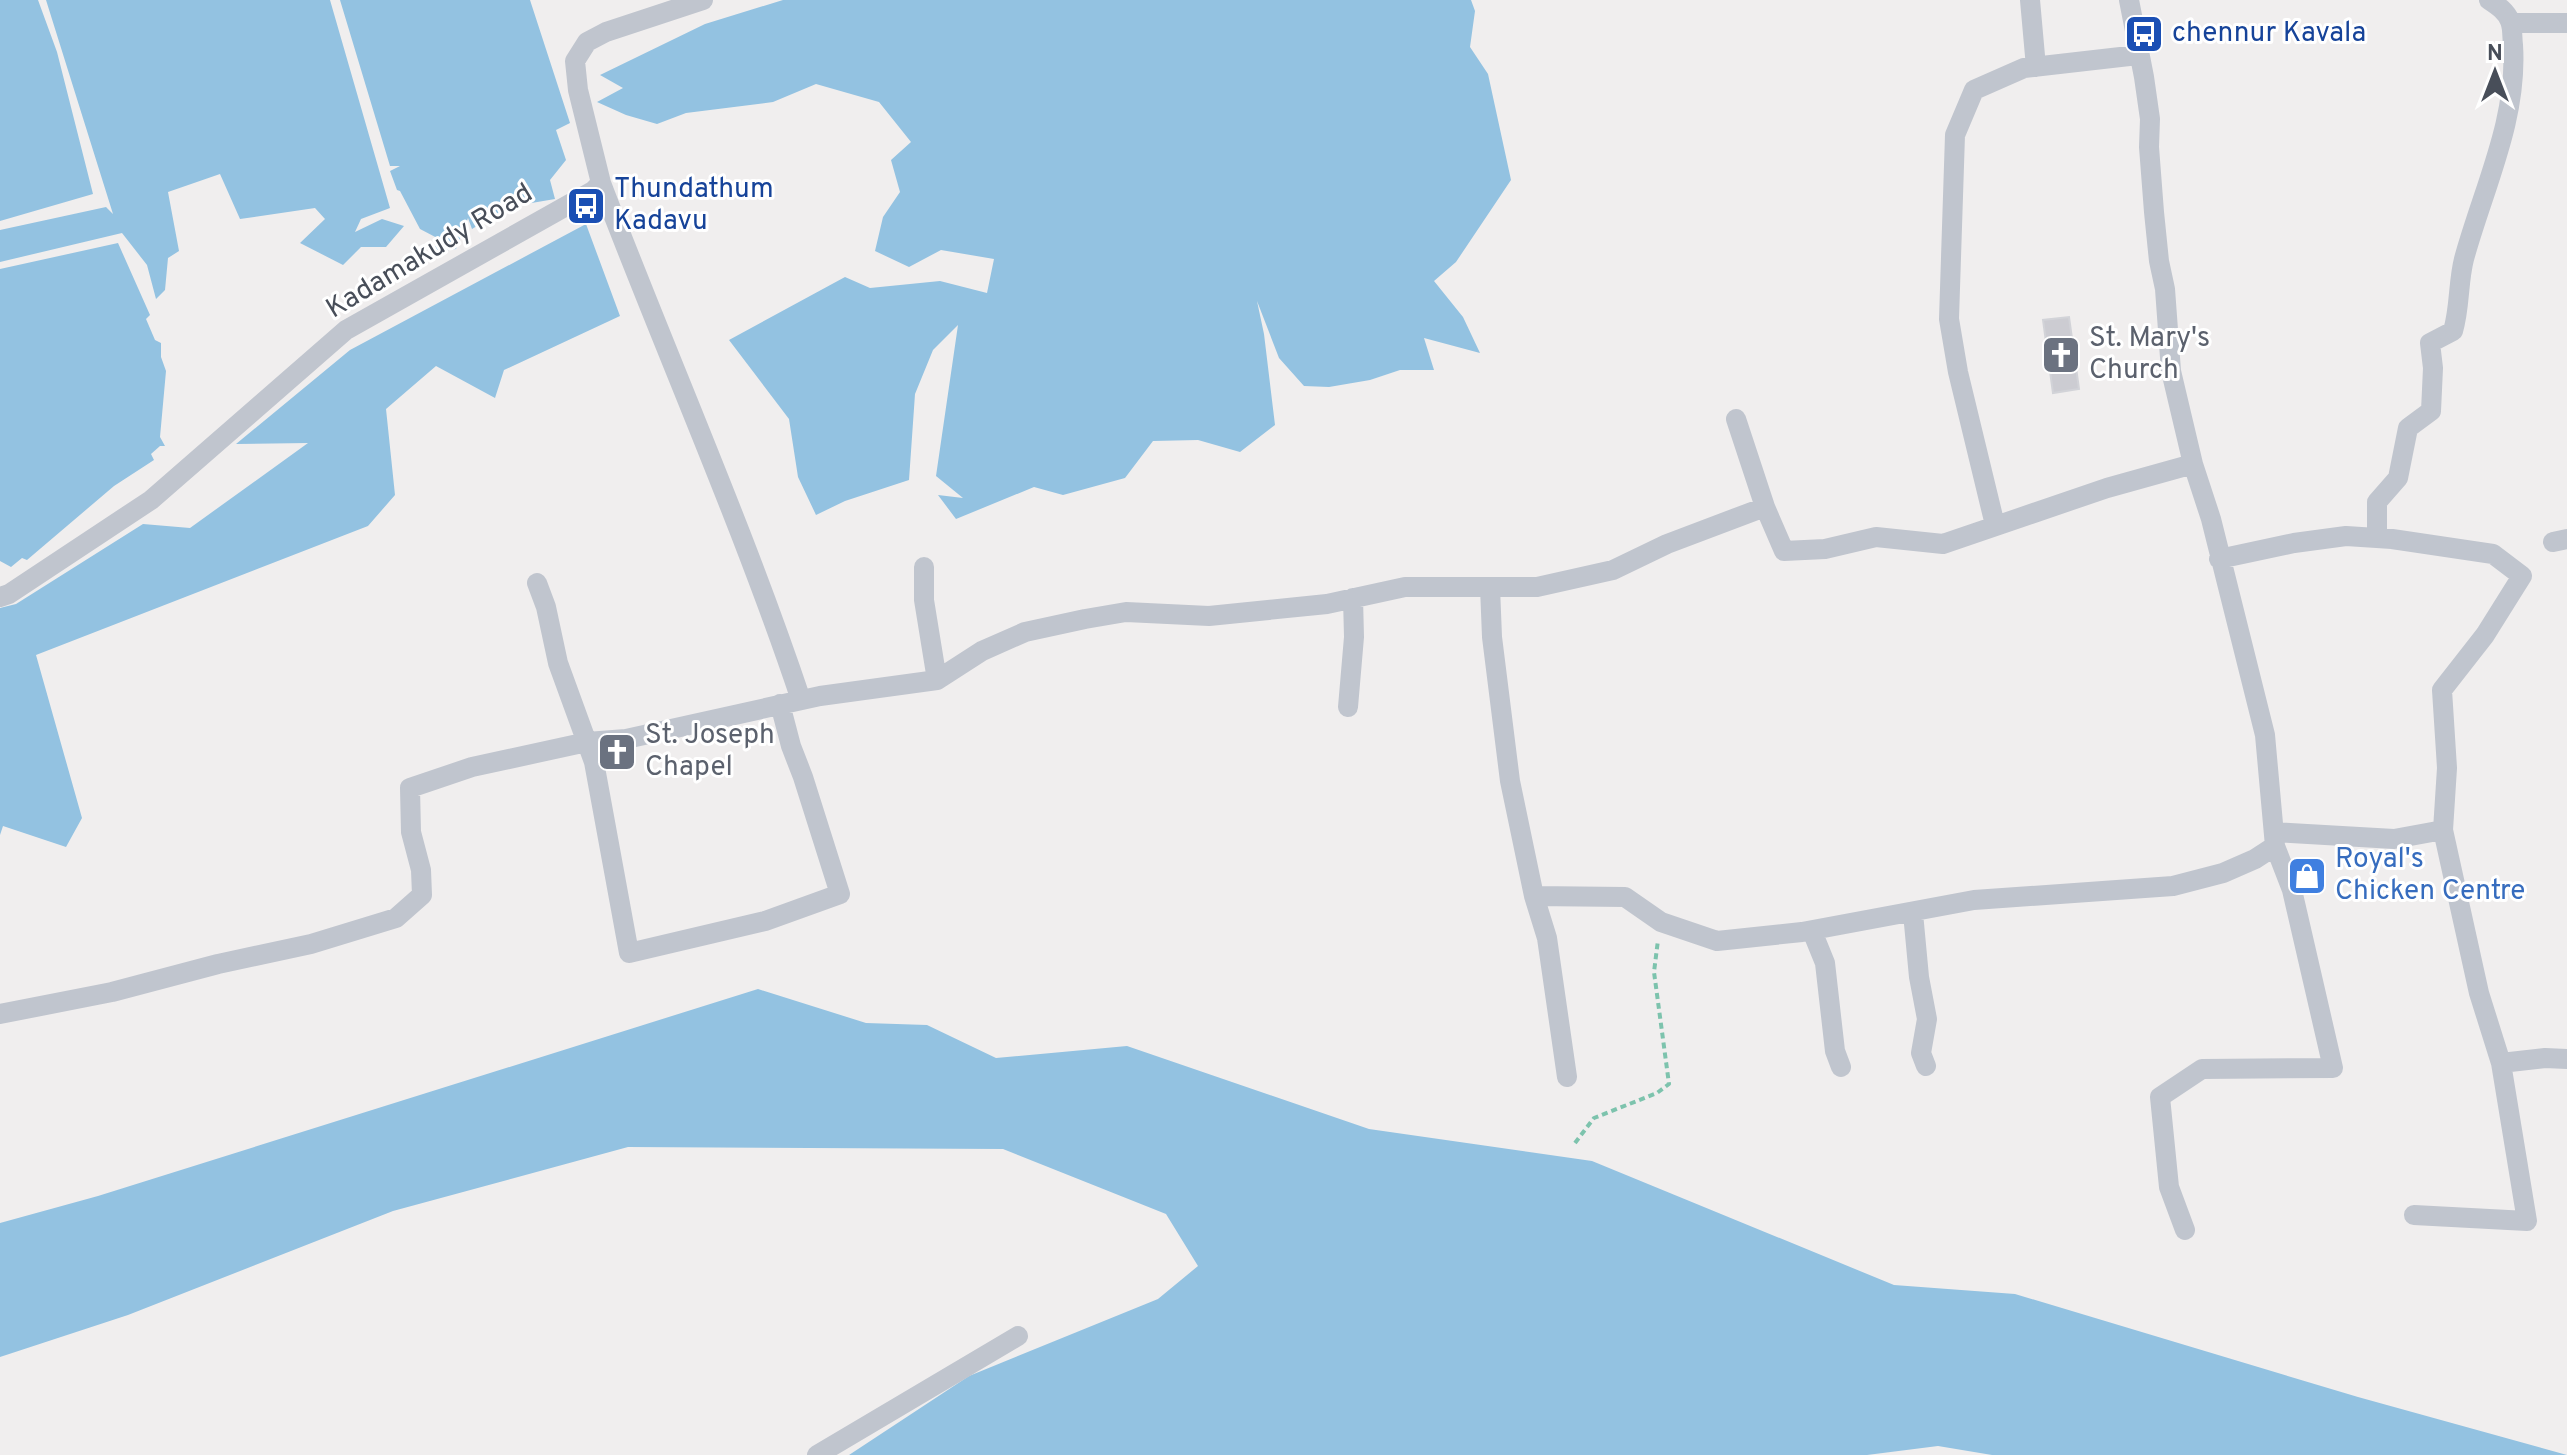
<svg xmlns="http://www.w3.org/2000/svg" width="2567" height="1455" font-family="Overpass,sans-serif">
  <rect width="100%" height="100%" fill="#f0eeee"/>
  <!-- water -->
  <path fill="#93c2e1" d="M0,0H38L57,52L93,194L0,221Z
    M46,0H330L390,208L361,219L355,232L382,219L404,226L386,247H361L343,265L300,243L325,219L315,208L240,219L220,174L168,192L179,251L168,258L165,290L156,299L147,265L122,233L0,262V230L106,207L113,214Z
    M340,0H530L570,123L556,130L566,160L550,180L555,199L508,207L472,229L468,218L456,249L429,253L441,240L420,229L400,191L397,190L390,171L400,166H390Z
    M783,0H1471L1475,11L1470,47L1488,74L1511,180L1456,262L1434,281L1463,317L1480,353L1424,338L1434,370H1400L1370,380L1329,387L1304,386L1279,358L1257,301L1264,334L1275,425L1240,452L1198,440L1153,441L1125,478L1063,495L1034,487L956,519L938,495L963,498L936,476L958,325L933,350L915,394L909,480L845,501L816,515L798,477L789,419L729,340L845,277L870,288L940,281L987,293L994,259L941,250L909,267L875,251L883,217L900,192L891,160L911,142L879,102L816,84L773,102L686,113L657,124L626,115L597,102L623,88L600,75L705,24Z
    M586,224L620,316L504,370L495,398L436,366L386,409L395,495L368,526L36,655L82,818L66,847L3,826L0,835V608L16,604L143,524L190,528L308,443L236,444L350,350Z
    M118,243L150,315L146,319L155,340L161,343V357L166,371L160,437L165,446H160L151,454L154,460L114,486L27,560L22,558L11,567L0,561V269Z
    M758,989L866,1023L927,1025L996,1058L1127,1046L1369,1129L1592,1161L1894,1285L2015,1294L2358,1397L2567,1455H1992L1938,1446L1867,1455H849L969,1376L1158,1299L1198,1266L1166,1214L1003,1149L628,1147L393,1211L128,1315L0,1357V1223L98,1196Z"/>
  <!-- building -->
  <path fill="#ccccd2" stroke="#d2d3d8" stroke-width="2" d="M2069,317L2079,389L2053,393L2043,320Z"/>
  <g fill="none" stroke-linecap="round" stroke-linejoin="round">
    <!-- path -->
    <path stroke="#7dc3ad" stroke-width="4" stroke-dasharray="6 4" stroke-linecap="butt" d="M1575,1143L1594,1118L1657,1093L1669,1084L1654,972L1658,940"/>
    <!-- minor -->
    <path stroke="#c0c5ce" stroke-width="20" d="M2030,0L2036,67
      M2511,23H2567
      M601,183C667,356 742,524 801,700
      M1736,419L1765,507
      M1995,525L1958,372L1949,319L1955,135L1974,90L2024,68L2138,55
      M2377,538V502L2398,478L2408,428L2431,411L2433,368L2430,343L2453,331C2460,308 2458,282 2464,259C2483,189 2518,120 2513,45C2512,38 2513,28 2510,21C2506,11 2498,6 2489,0
      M2553,542L2567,539
      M2219,559L2294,543L2346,536L2392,539L2493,554L2522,576L2485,635L2442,690L2447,768L2443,830L2479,993L2501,1063L2545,1058L2567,1059
      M924,567V600L937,680
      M537,583L546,607L558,663L594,762L629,953L765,921L840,894L803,777L791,746L780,704
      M1490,587L1492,637L1510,781L1534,896L1625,897L1661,922L1717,941L1802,932L1974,900L2173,886L2223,873L2255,859L2275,846L2265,735L2211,519L2193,464L2171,371L2165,289L2159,261L2154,212L2149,147L2150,119L2144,77L2129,0
      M0,597L9,594L151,500L346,330L593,191L601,183L578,90L575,61L587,42L606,32L703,0
      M1348,707L1354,637L1353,598
      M2274,832L2394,839L2443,830
      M1534,896L1547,938L1567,1077
      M1913,913L1919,977L1927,1019L1921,1053L1926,1066
      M1812,931L1825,963L1835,1051L1841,1067
      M0,1014L112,992L218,964L311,944L396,918L422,895L421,870L411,832L410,788L472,767L587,742L626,739L820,696L937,680L982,651L1025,632L1085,619L1126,612L1209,616L1327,604L1405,587H1537L1613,570L1667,544L1765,507L1784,551L1825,549L1876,537L1943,544L2107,488L2193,464
      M2414,1215L2527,1221L2501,1063
      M2185,1230L2169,1187L2160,1097L2202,1069L2333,1068L2292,890L2275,846
      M817,1455L1018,1336"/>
  </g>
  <!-- icons -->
  <defs>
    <symbol id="bus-square" viewBox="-11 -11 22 22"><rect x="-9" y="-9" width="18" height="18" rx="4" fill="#1a4fb4" stroke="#fff"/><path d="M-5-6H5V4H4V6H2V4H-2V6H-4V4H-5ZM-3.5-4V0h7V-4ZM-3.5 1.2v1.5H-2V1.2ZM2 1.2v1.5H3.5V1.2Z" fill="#fff"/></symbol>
    <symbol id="church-square" viewBox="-11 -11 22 22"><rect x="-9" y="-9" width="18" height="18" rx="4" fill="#6b7280" stroke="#fff"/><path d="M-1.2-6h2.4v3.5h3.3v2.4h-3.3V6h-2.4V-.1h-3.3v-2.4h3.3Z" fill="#fff"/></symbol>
    <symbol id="shop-square" viewBox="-11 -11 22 22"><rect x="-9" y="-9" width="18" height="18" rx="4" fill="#3f7fe0" stroke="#fff"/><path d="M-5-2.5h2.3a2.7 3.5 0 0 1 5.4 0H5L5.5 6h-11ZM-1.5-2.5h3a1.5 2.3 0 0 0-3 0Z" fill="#fff"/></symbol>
  </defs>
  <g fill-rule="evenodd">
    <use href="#bus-square" x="2122" y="12" width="44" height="44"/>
    <use href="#bus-square" x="564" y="184" width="44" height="44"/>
    <use href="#church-square" x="2039" y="333" width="44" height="44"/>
    <use href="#church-square" x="595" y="730" width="44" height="44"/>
    <use href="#shop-square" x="2285" y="854" width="44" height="44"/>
  </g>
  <g text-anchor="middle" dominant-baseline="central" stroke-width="6" stroke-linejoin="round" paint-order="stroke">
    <!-- transit labels -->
    <g font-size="28" fill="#164399" stroke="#fff" text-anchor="start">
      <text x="2172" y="34">chennur Kavala</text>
      <text x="614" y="190">Thundathum<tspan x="614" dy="32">Kadavu</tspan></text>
    </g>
    <!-- street labels -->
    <g font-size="28" fill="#484e59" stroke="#fff">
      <text transform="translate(430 252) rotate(-31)">Kadamakudy Road</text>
    </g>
    <!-- worship labels -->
    <g font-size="28" fill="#5b616d" stroke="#fff" text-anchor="start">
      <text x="2089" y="339">St. Mary's<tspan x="2089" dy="32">Church</tspan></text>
      <text x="645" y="736">St. Joseph<tspan x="645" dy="32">Chapel</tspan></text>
    </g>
    <!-- shop labels -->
    <g font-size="28" fill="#366cbe" stroke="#fff" text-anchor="start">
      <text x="2335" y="860">Royal's<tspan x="2335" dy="32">Chicken Centre</tspan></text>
    </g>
  </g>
  <!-- north arrow -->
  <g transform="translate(2495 72)" stroke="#ffffff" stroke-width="6" paint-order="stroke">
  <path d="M0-6L14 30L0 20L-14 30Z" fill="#484e59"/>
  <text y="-12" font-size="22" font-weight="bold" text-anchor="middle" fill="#484e59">N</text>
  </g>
</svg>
